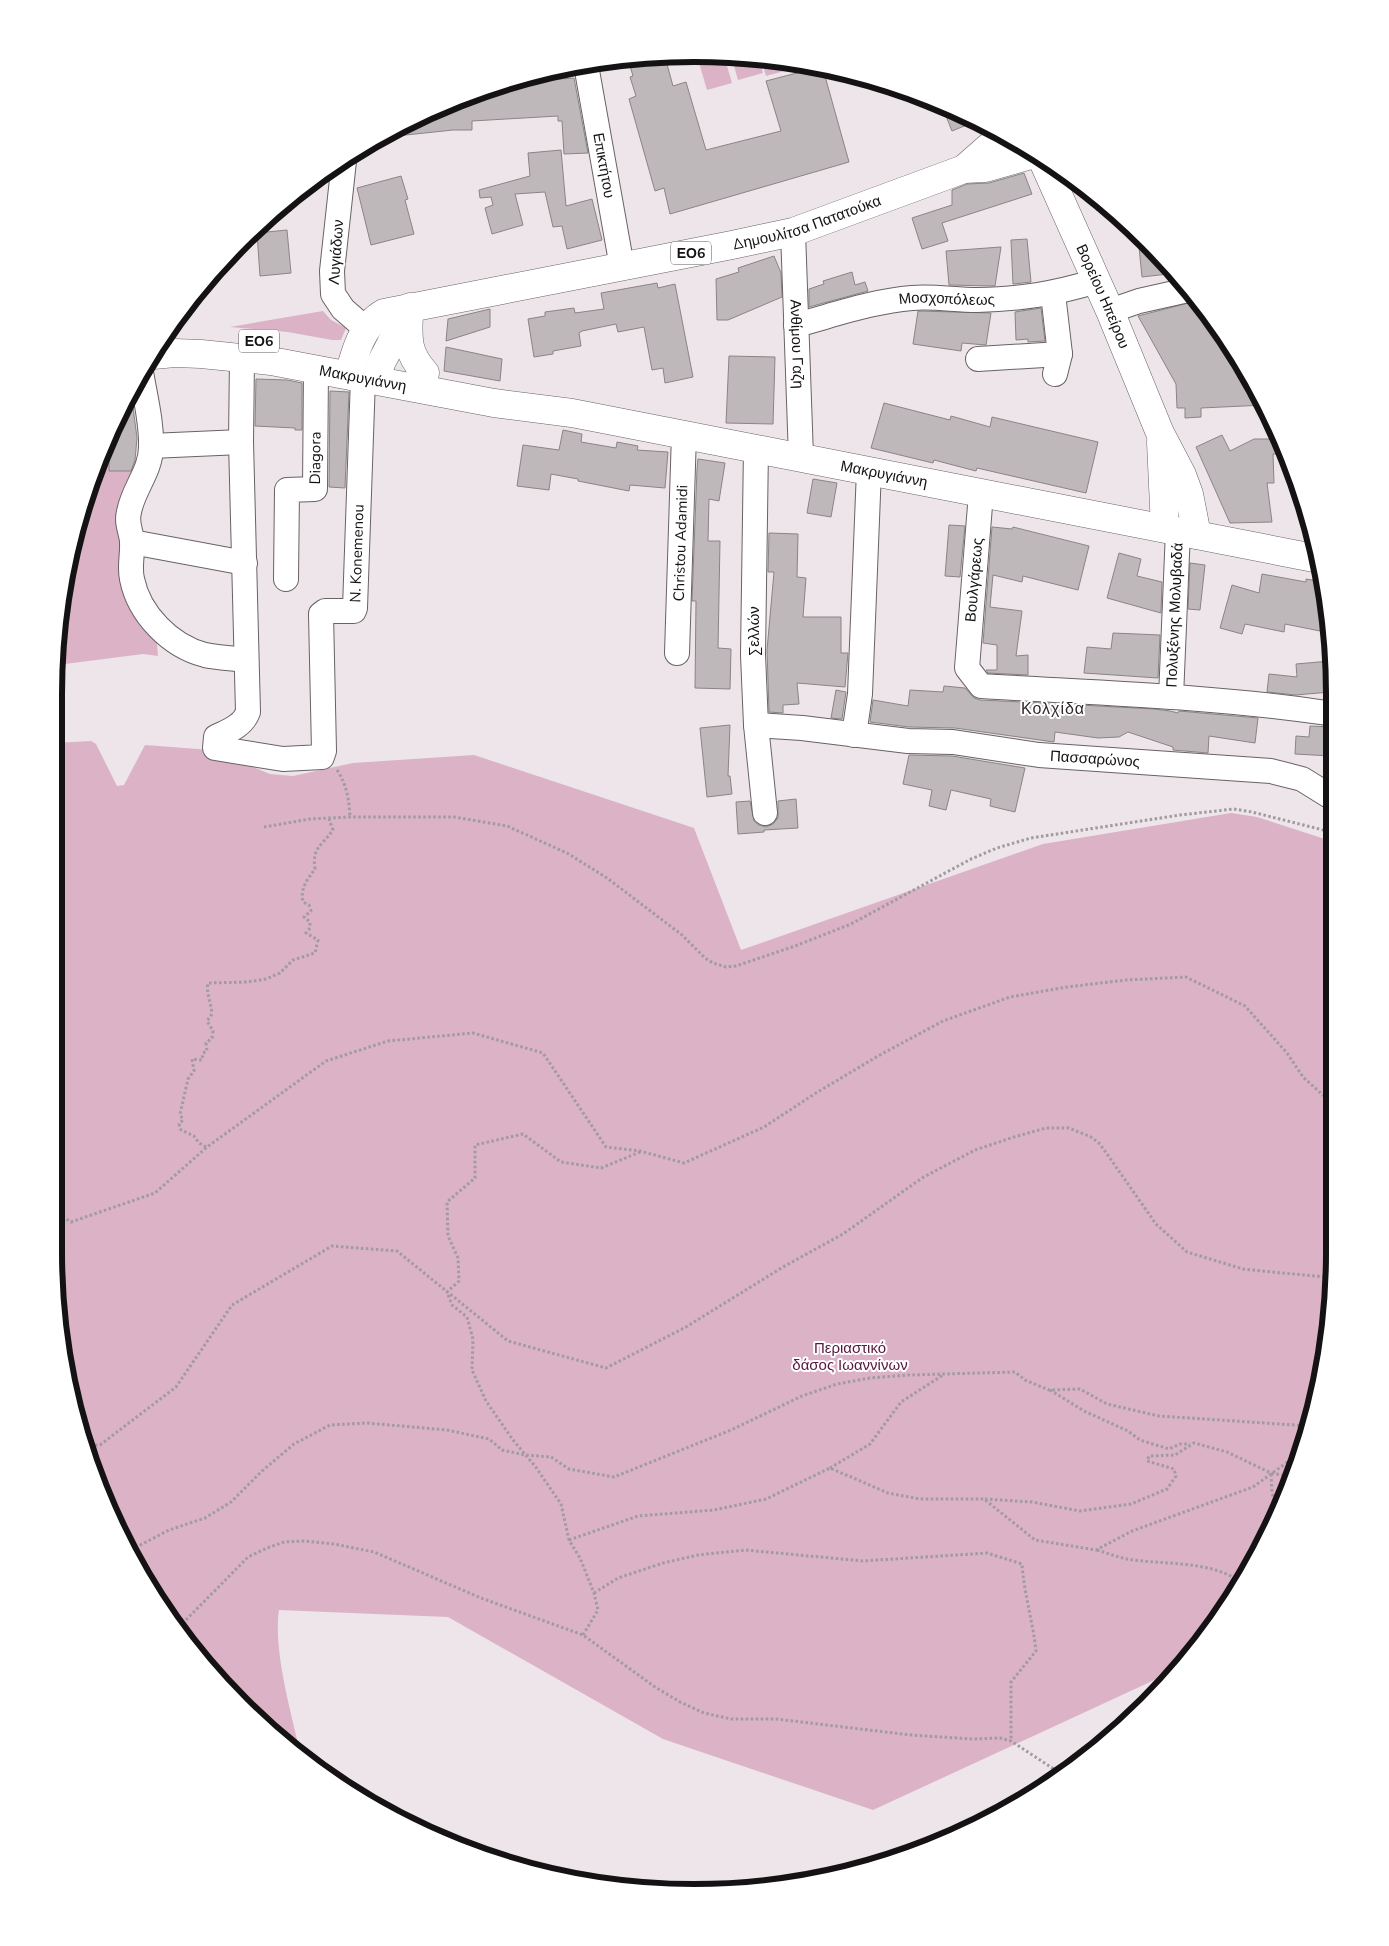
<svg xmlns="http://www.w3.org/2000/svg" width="1389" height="1946" font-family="'Nunito Sans',sans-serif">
  <rect width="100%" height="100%" fill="#ede5e9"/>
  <!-- green -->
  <path fill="#dbb2c6" d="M731,55L759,59L763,73L738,80Z
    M697,56H724L732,83L707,90Z
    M761,59L803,66L766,76Z
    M323,311L331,320L346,328L341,340H332L288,332L230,327Z
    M109,437L113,465L142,458L123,502L156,634L158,656L143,654L57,665L66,569L102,450Z
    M91,741L96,744L117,786L124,785L145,745L211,750L270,774L293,776L353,763L474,755L694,828L741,950L1043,844L1231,813L1257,817L1331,841L1334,1293L1313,1418L1269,1535L1203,1642L1176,1670L873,1810L663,1739L448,1617L279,1610C273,1650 291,1712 300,1752L272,1733L162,1607L103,1497L76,1418L54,1251V743Z"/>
  <!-- building -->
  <path fill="#bfb8bb" stroke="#8b8487" d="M665,57L673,86L686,82L706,150L781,131L766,81L816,68L823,69L849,162L670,214L664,188L655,191L629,99L636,96L630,77L633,76L628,59Z
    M574,78L588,153L564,154L562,121H558V116L472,121V130H453L387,137L386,134L489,88L515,82Z
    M942,106L978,120H979L952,131Z
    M561,150L566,206L592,199L602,240L567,249L562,226L553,227L545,192L515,194L523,225L492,234L485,208L493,205L491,197L480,198L479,190L530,176L528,153Z
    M1024,173L1032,194L942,223L948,241L922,249L912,218L952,205V190L967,184L989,183Z
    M401,176L408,199L405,200L414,234L371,245L357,188Z
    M287,230L291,273L260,276L257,233Z
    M1138,237L1176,272L1180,278L1169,280L1168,274L1142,277Z
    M1027,239L1031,282L1013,284L1011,240Z
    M1001,247L995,286L949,285L946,251Z
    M774,256L781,273L782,297L728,320H717L716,279L739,272L738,268Z
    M852,272L855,285L865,282L868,291L809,307V289L824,284L823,281Z
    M657,283L658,288L675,284L693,377L665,383L663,368L652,370L644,327L618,332L616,324L582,331L579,333L581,346L553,351V354L534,357L528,319L545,316V312L574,308L575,313L604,309L601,293Z
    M1196,301L1238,364V378L1247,377L1265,405L1201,408V417L1185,418V408H1177L1176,384L1138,316Z
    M1041,308L1045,341L1028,342V339L1016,340L1015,312Z
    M490,309V327L446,341L448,319Z
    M918,311L991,313L986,345L962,343L961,351L913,344Z
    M446,347L502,359L500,381L444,371Z
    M729,356L775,357L773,424L726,423Z
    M256,379L287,380L302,383V430H295V428L255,426Z
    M330,391L349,392L345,488L329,487Z
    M131,392L137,438L135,460L131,471H109V436Z
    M884,403L950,420L951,416L990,427L992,417L1098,442L1086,493L977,468L976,471L934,460L933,463L871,448Z
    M563,430L582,434L581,442L616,448L617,442L638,446L637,450L668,452L665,488L630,485L629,491L578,481V479L551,474L549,490L517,486L523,445L559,450Z
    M1222,435L1230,451L1254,439H1280L1285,454H1273L1274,483H1267L1272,522L1230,523L1196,447Z
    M698,459L725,463L719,501L709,499L708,541H720L718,648L731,649L730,689L695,688L696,601H692L697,469Z
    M813,479L837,483L831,517L807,513Z
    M949,525L965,526L960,577L945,576Z
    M992,527L1012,529L1013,527L1089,546L1078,590L1023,576L1022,582L993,575L990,607L1022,611L1016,656L1028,655V675L988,673L986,670H997V645L983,643Z
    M769,533L798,534L797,577L806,578L803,617H841V653H848L845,687L797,683L799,704L783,705V713L769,712L767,650L774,572H768Z
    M1119,553L1141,559L1137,576L1162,582L1161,613L1107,598Z
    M1190,563L1205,565L1200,610L1188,609Z
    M1262,574L1306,582V579L1324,582L1330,611V633L1285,624L1284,632L1245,624L1242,634L1220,628L1232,585L1259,593Z
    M1113,633L1160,635L1158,678L1084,673L1087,647L1111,649Z
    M1330,661V692L1296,695L1267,692L1269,674L1297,677L1296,664Z
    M944,686L965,688L974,698L980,700L1042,703L1080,708V705L1154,709L1170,711L1178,713L1179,711L1258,718L1255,743L1209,736L1208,753L1173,750V747L1128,732L1119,737L1098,738L1055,732L1054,742L955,728L909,727L870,722L873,700L908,706L910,690L943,692Z
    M836,690L846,692L842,719L831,718Z
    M730,725L728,776H730L732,794L707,797L700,728Z
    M1310,726L1330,727L1331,756L1295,754L1296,736L1309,737Z
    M909,755L952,756L1025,768L1015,812L990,806L991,799L951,790L946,810L929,806L932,790L903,784Z
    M796,799L798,828L764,830V832L738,834L736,802L750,801L754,821L759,825L766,827L773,824L778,818V801Z"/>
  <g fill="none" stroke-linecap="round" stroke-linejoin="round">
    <defs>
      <g id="minor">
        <path id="s1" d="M586,65L622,267"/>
        <path d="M344,161L332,271L333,294L343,309L366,329"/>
        <path id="s2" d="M793,232L801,457"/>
        <path d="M1053,294L1060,354L1055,374"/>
        <path d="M1110,311L1139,301L1188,290"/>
        <path id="s3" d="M796,325C834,315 873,301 912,298C933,296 955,300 977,300C1022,299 1053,294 1097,281"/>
        <path id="s4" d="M242,358L241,442L248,712C243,726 228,731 216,737L215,748L283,759L322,757L324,751L321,614L325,611H354L355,608L363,378"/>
        <path d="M978,359L1060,354"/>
        <path d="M141,372C145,396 152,423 151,447C151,471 133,489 129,512C126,523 131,531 132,541C133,554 129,566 132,579C139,614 170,646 205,655C218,658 233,658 246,660"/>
        <path d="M151,446L241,442"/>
        <path d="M756,448L753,655L756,725L765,813"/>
        <path d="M981,493L967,668L981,686C1097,693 1213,696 1327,713"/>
        <path d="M132,542L245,563"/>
        <path id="s5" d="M286,579L287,490L315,489L316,369"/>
        <path id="s6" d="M677,653L684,434"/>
        <path id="s7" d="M1171,697L1178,531"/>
        <path id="s8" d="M756,725L802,728L908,741L953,742L1039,755L1271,771L1302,779L1331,797"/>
        <path d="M854,735L860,694L869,470"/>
      </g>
      <g id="major">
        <path id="s9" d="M1043,161L1110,311L1160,433L1182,475L1189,494L1197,535"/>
        <path d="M964,169L989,147L1007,138"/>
        <path d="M409,311C408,338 406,352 425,373"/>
        <path id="s10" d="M153,355L175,353L201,354L271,361L494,403L572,413L1319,559"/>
        <path id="s11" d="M349,375C355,352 362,325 384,313L732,245L793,232L964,169L985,168L1034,154"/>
        <path d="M376,380L381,363L410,307"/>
        <path d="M1161,442L1165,528"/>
      </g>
    </defs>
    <!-- minor casing -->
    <use href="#minor" stroke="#696265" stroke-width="26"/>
    <!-- major casing -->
    <use href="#major" stroke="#696265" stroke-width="29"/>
    <!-- path -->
    <path stroke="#a09b9e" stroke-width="3" stroke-dasharray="2.5 2.5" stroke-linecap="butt" d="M337,770C347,785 349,800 350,817
      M264,827L310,819L350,817H454L507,826L567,853L607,878L682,935L705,958L713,963L726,967L736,966L795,946L851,924L971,859L997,848L1031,838L1180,815L1234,809L1252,812L1331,832
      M206,1147L199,1143L194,1136L181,1130L179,1124L183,1120L180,1114L188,1079L194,1071L192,1059L202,1060L203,1053L207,1051L206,1043L212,1038L213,1031L207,1021L212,1014C211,1002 206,993 208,983L247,982L266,979L280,973L293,960L315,953L318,940L306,933L310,928V922L304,917L311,911L309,905L303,902C300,888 307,880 315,869C312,847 321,847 333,830L329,819
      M54,1211L71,1222L155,1193L207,1147L326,1061L388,1041L473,1033L543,1053L606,1147L640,1151L684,1163L764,1127L816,1093L878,1056L943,1021L1010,997L1067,987L1126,980L1186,977L1245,1006L1287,1053L1303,1077L1324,1096L1333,1095
      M1050,1390L1084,1411L1128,1431L1140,1440L1169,1449L1180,1444H1190
      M85,1446L100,1445L176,1387L232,1305L332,1246L397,1251L508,1341L606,1368L686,1327L783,1267L843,1234L922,1178L975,1150L1014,1137L1046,1128H1069L1091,1137L1100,1144L1156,1224L1187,1252L1243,1269L1334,1278
      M830,1468L870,1444L901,1402L943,1375
      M1271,1474L1272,1493L1278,1512
      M985,1499L1032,1502L1080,1511L1131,1504L1167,1489L1176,1476L1174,1469L1147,1461L1149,1456L1175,1455L1194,1443L1227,1452L1271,1473L1291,1477
      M569,1540L638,1516L714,1510L766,1499L830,1468L888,1493L920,1499H984L1035,1540L1096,1550L1132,1531L1253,1487L1300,1453
      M131,1550L169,1530L205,1518L231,1502L262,1471L294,1444L330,1425L367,1423L447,1430L489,1439L502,1450L525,1455L551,1457L569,1469L614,1477L731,1430L802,1396L837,1384L870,1378L908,1375L1015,1372L1025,1380L1049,1390L1080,1389L1107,1404L1159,1416L1310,1426
      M1097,1550C1107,1553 1117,1557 1127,1559C1161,1565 1212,1560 1240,1582
      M594,1593L618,1578L663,1563L698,1555L745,1550L863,1561L987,1553L1022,1564C1024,1594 1033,1622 1036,1651L1011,1682V1741
      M179,1627L248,1557L267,1548L284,1542L304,1541L334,1544L374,1552L481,1598L583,1635L655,1687L680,1702L704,1713L731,1719H776L911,1735L972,1739L1000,1738L1011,1741L1063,1775
      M583,1635L598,1610L594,1593L580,1558L569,1540L561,1504L535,1466L513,1440L486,1401L472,1370L473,1339L467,1317L452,1305L447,1292L459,1281L458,1258L448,1236L447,1202L475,1178V1145L523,1134L561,1162L601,1168L640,1152"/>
    <!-- minor -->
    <use href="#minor" stroke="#fff" stroke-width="24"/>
    <!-- major -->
    <use href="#major" stroke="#fff" stroke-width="28"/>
  </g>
  <g text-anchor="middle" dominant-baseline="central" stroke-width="4" stroke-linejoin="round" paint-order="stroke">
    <!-- shield labels -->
    <g fill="#fff" stroke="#5a595a" stroke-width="1">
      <rect x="671" y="241.5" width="40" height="23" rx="4"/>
      <rect x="239" y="329.5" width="40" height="23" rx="4"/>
    </g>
    <g font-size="14" font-weight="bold" fill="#141213">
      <text x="691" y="253">ΕΟ6</text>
      <text x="259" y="341">ΕΟ6</text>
    </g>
    <!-- street labels -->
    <g font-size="15" fill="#141213" stroke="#fff">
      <text stroke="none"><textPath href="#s1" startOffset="102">Επικτήτου</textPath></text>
      <text stroke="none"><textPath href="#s11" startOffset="506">Δημουλίτσα Πατατούκα</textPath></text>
      <text transform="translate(336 252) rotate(-86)">Λυγιάδων</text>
      <text stroke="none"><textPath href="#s9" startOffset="148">Βορείου Ηπείρου</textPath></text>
      <text stroke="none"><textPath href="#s3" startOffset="154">Μοσχοπόλεως</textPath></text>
      <text stroke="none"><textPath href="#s2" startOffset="112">Ανθίμου Γαζη</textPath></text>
      <text stroke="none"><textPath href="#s10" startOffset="212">Μακρυγιάννη</textPath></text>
      <text stroke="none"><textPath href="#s5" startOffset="148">Diagora</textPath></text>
      <text stroke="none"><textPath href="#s10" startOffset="742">Μακρυγιάννη</textPath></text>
      <text stroke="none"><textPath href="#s6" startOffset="110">Christou Adamidi</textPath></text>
      <text stroke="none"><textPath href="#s4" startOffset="750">N. Konemenou</textPath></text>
      <text transform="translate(974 580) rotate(-85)">Βουλγάρεως</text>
      <text stroke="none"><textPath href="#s7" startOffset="82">Πολυξένης Μολυβαδά</textPath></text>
      <text transform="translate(754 631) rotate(-90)">Σελλών</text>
      <text stroke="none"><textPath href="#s8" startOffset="341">Πασσαρώνος</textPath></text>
    </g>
    <!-- park labels -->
    <g font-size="15" fill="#57183e" stroke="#fff">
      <text x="850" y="1348">Περιαστικό<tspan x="850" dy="17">δάσος Ιωαννίνων</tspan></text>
    </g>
    <!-- neighbourhood labels -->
    <g font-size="16" letter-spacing="1" fill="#2e282b" stroke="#fff">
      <text x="1053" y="709">Κολχίδα</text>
    </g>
  </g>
  <!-- crop -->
  <path d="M0 0H1389V1946H0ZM694 62H694A632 632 0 0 1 1326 694V1252A632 632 0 0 1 694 1884H694A632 632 0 0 1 62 1252V694A632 632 0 0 1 694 62Z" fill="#fff" fill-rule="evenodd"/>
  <path fill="none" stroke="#141213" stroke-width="6" d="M694 62H694A632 632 0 0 1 1326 694V1252A632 632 0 0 1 694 1884H694A632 632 0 0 1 62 1252V694A632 632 0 0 1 694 62Z"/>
</svg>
